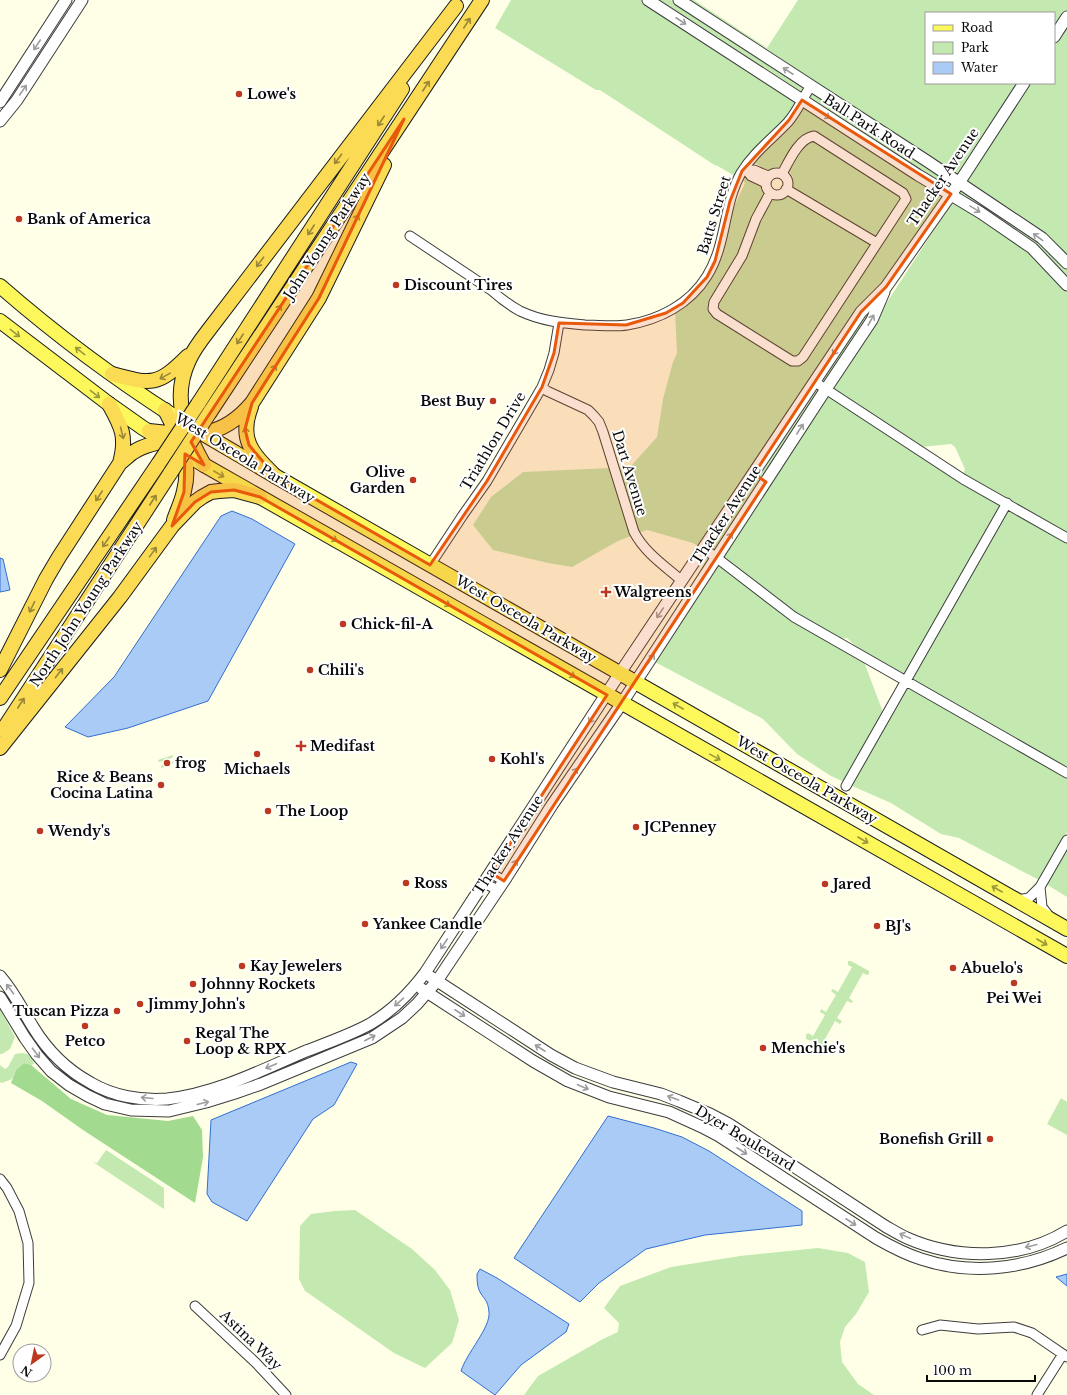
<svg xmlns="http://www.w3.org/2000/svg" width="1067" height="1395" font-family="'Libre Baskerville',serif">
  <rect width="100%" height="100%" fill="#ffffe7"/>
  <!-- green -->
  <path fill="#c3e9b1" d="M511,0H641L796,101L787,118L751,152L735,176L716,165V166L600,90H596L495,28Z
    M656,0H671L805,87L801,94Z
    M686,0H694L767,48L798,0H1067V10L1054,30V13H926V83H1020L960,178Z
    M1067,24V257L966,182L1028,83H1054V44Z
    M811,91L947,180L944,185L807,98Z
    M803,105L947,197L659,642L710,553L693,543L647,530L639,533L618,467H630L657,437L663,399L673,362L677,353L675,312C684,303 705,287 711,278C724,257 725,239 731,217C734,205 740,194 745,183L742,180L744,175L750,179L762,183L766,193L738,254L709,309L792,365H800L909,201L814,132C797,134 790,154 782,168L775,167L768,171L753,162Z
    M813,140L900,196L901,199L876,238L792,188C794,182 794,177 789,171L804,144Z
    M961,189L1039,242L1065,267L1067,270V279L958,194Z
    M787,195L872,245L800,355L797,357H794L720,311L717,307V303L772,197L781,198Z
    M953,201L1029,251L1067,292V533L963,474L965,469L955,447L951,444L922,447L831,388Z
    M826,395L959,481L1001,505L904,675L860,650L847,638L841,639L796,614L722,557Z
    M610,468L631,536L618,541L572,567L548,563L493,550L473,525L491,497L523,472Z
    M1008,509L1067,542V768L911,679Z
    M717,564L864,662L883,712L844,782L831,776L797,754L763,719L655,662Z
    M906,686L1067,778V832L1039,880L959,838L941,834L891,803L850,785Z
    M173,755V757L169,759L171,762L175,761V762L161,768V766L164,764L163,761L159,762L158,760Z
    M1067,847V897L1046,884Z
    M848,961H851L869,971V974L867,975L863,973L849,998L853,1001L852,1003L847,1001L837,1018L842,1021L840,1024L835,1021L825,1039L829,1042L826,1046L806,1039V1035L808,1033L813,1036L825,1015L820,1012L821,1009L826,1012L836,995L831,991L833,989L838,992L852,967L848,965Z
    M0,1009L15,1037L10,1049L2,1054H0Z
    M22,1053C29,1054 32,1056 34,1064L31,1065L24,1063L16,1070L12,1079L2,1083L0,1082V1065L5,1069L8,1067L15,1054Z
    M1061,1098L1067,1102V1135L1047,1124Z
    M106,1150L164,1188V1209L93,1162L97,1163Z
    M355,1210L412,1249L435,1270L450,1290L459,1320L452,1343L425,1368L394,1353L308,1293L305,1291L299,1279L300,1226L311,1214L335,1211Z
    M818,1248L848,1253L865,1262L869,1292L856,1314L845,1327L840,1342L842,1362L858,1384L874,1395H524L538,1376L603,1339L618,1332L619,1323L604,1308L620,1286L671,1267L740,1256Z"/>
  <!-- forest -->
  <path fill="#a2da90" d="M24,1063L31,1065L71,1099L107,1115L168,1121L193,1116L202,1130L203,1157L195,1203L83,1130L42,1101L11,1083L16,1070Z"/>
  <!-- water -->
  <path fill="#abcbf7" stroke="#316fd0" d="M232,511L252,519L295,544L208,701L128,728L88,737L65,727L114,677L221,516Z
    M0,558L3,559L10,590L0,592Z
    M351,1062L357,1064L334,1105L313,1119L247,1221L212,1202L207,1194L211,1120Z
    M608,1116L654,1128L682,1137L709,1151L802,1211V1225L705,1235L646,1249L599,1283L580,1302L514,1258Z
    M480,1269L497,1278L569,1324L566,1332L521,1365L495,1395L461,1371C466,1354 491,1327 489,1312C488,1299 483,1299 479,1290C477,1285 477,1279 477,1274Z
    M1067,1274V1286L1056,1277Z"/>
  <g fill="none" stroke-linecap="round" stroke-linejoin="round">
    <defs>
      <path id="minor" d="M744,169L747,171L751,176L766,183
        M747,171L754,170L768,176
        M766 184a11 11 0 1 1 22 0a11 11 0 1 1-22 0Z
        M786,189L877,243
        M770,193L756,219L742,256L714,302L713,309L717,314L792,361H798L803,357L906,199L903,193L814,136C799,138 789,161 782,174
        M410,236L491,290C500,298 509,305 520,311C541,321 562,323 585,325C598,325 614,327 627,325C659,320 690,304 707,276C727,244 723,205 741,173C753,153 772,139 788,122C797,112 803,97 811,86
        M815,382L963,479L1067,538
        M542,387L547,391L588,410L594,416L599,422L603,432L634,532C645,553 665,566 682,581
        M704,549L717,558L794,617L1067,773
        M430,565L463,515L487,481L542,387L549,370L554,353L559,323
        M846,786L1007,503
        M491,873L504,881
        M484,883L498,890
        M1040,887L1067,840
        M1016,900L1029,898L1040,887L1042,907L1049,916
        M719,1136L729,1124
        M0,1179L7,1188L19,1211L28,1243L29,1283L16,1326L0,1355
        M195,1306L256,1363L286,1395
        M922,1330L940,1325L978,1329L1014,1327L1032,1333L1067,1357
        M1037,1395L1063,1354"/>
      <path id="tertiary" d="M648,0L918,175L981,213L1032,248L1067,285
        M679,0L927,161L997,208L1042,238L1067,263
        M1054,37L1067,17
        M0,102L66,0
        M0,121L17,100L82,0
        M0,976C14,992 22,1009 33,1027C47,1050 67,1070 91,1083C113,1096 141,1101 167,1099C215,1094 262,1070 306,1051C327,1043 350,1035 370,1024C392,1011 410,993 425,973L620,673L861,312L886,287L959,183L1024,83
        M431,977L551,1055L575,1068L613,1082L661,1094L679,1101L710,1114L729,1124L885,1226C892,1230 900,1235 907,1238C957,1260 1020,1260 1067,1231
        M422,989L533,1061L568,1081L609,1097L669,1112L702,1127L719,1136L876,1238C890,1246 905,1254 921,1259C969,1275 1022,1270 1067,1248
        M0,997L25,1038L37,1055L51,1071L69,1085L88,1096L105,1104L131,1110L169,1111L206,1102L235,1093L261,1084L372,1038L402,1018L417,1004L437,981L504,881L552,805L622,703L826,389L872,320L884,292"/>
      <path id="primary" d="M0,286C55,334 114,378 175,417
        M0,321L109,404L143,428L204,465L1067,956
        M195,429L275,476L1067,929"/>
      <path id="trunk" d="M112,374C152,385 158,386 188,356
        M109,404C122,427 127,437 120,463
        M198,404L402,89
        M251,407C238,440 253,454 275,476
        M165,410C179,437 192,460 184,491C182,501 177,511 174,520
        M210,412L482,0
        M149,431C193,436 221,440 252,403L319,298L384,165
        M204,465C185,431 171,398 189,360C194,349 201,340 208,331L456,6
        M0,670L46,579L59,557L120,463C124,460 128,456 132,453C145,444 163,441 178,440
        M0,698L159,463
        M3,730L171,472
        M0,748L120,597L172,526L195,502L202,497L211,492L219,491L234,490L260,497"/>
    </defs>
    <!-- minor casing -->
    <use href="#minor" stroke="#3d3d3d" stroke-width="11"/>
    <!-- tertiary casing -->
    <use href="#tertiary" stroke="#3d3d3d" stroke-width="13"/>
    <!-- primary casing -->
    <use href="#primary" stroke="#1b1b1b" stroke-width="16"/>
    <!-- trunk casing -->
    <use href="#trunk" stroke="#1b1b1b" stroke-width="16"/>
    <!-- minor -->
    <use href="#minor" stroke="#fff" stroke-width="9"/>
    <!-- tertiary -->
    <use href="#tertiary" stroke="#fff" stroke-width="11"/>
    <!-- primary -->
    <use href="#primary" stroke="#fcf75a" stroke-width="14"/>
    <!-- trunk -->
    <use href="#trunk" stroke="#fadb53" stroke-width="14"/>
    <defs>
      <path id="trunk-bridge" d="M159,463L198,404
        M171,472L210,412"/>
    </defs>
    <!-- trunk-bridge casing -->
    <use href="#trunk-bridge" stroke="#1b1b1b" stroke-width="16" stroke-linecap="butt"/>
    <!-- trunk-bridge -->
    <use href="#trunk-bridge" stroke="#fadb53" stroke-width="14"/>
  </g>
  <!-- one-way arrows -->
  <defs><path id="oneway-shaft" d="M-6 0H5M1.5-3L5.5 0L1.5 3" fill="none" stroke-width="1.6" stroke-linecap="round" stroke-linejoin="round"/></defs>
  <g stroke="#9d9d9d">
    <use href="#oneway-shaft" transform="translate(681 21) rotate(33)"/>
    <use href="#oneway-shaft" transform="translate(37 45) rotate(123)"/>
    <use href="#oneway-shaft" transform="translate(788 71) rotate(-147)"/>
    <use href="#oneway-shaft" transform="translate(23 90) rotate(-56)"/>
    <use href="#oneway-shaft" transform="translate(825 115) rotate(33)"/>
    <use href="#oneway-shaft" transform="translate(975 209) rotate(32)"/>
    <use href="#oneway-shaft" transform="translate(1038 237) rotate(-143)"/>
    <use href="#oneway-shaft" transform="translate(871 320) rotate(-61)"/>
    <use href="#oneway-shaft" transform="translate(836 350) rotate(123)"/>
    <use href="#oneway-shaft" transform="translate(800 429) rotate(-57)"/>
    <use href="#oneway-shaft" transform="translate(729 538) rotate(-57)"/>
    <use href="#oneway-shaft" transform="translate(660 613) rotate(124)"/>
    <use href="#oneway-shaft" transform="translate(651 659) rotate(-57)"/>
    <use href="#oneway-shaft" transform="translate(592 718) rotate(123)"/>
    <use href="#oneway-shaft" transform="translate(574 773) rotate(-55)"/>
    <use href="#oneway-shaft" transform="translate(514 865) rotate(-58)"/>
    <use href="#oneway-shaft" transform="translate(444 944) rotate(123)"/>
    <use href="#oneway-shaft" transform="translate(10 989) rotate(-127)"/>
    <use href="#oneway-shaft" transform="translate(399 1002) rotate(139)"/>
    <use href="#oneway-shaft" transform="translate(460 1013) rotate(33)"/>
    <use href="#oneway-shaft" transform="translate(370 1038) rotate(-27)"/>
    <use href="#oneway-shaft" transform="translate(540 1048) rotate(-147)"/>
    <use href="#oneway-shaft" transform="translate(36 1053) rotate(53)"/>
    <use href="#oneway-shaft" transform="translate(271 1066) rotate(157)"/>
    <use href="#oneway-shaft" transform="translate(583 1087) rotate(23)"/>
    <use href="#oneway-shaft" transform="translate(147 1098) rotate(-175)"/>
    <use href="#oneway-shaft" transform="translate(673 1098) rotate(-160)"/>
    <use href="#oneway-shaft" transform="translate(203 1103) rotate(-14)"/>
    <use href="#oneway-shaft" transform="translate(742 1151) rotate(33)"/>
    <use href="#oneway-shaft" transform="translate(851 1222) rotate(33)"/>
    <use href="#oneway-shaft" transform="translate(905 1236) rotate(-155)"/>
    <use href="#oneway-shaft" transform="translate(1031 1246) rotate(166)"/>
  </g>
  <g stroke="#9a8736">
    <use href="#oneway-shaft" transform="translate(467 23) rotate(-57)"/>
    <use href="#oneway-shaft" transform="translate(426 86) rotate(-57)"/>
    <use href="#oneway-shaft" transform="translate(381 121) rotate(123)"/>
    <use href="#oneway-shaft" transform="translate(338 159) rotate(127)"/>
    <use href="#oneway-shaft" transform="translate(356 220) rotate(-64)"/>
    <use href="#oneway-shaft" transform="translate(311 230) rotate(123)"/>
    <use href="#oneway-shaft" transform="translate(260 262) rotate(127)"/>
    <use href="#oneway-shaft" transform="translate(278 310) rotate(-57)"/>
    <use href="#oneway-shaft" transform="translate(240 339) rotate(123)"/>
    <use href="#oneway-shaft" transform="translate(273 370) rotate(-58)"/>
    <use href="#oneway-shaft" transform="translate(165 376) rotate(151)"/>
    <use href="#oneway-shaft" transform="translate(122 433) rotate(76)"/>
    <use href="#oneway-shaft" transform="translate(246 433) rotate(-96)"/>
    <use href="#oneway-shaft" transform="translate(99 496) rotate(123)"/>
    <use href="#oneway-shaft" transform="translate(153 500) rotate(-57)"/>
    <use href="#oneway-shaft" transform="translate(106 542) rotate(124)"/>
    <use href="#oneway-shaft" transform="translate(153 552) rotate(-54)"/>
    <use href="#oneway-shaft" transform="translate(32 607) rotate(116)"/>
    <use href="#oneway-shaft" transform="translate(59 673) rotate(-52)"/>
    <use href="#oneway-shaft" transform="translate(21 703) rotate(-57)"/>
  </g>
  <g stroke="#9b983a">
    <use href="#oneway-shaft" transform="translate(15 333) rotate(38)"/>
    <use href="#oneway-shaft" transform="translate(80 351) rotate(-142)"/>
    <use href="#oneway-shaft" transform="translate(95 394) rotate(38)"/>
    <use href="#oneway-shaft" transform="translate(219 474) rotate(30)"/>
    <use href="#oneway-shaft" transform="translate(332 538) rotate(30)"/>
    <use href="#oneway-shaft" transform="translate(445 603) rotate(29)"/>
    <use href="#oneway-shaft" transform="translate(570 674) rotate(30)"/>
    <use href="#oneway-shaft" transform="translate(678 706) rotate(-150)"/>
    <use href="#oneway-shaft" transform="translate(715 757) rotate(29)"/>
    <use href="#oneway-shaft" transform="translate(863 840) rotate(30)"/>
    <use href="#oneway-shaft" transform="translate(997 889) rotate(-150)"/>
    <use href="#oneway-shaft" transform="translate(1042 942) rotate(30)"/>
  </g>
  <!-- marked area -->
  <path fill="#e8590c" fill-opacity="0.2" stroke="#e8590c" stroke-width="3" stroke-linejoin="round" d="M802,100L951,194L886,287L861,312L754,474L766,482L504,881L491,873L607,695L260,497L234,490L211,492L195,502L172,526L184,492L185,454L204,465L191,442L404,119L319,298L252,403L245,429L249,445L275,476L430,565L487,481L542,387L554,353L559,323L626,325L666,313L683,303L707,277L715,261L730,201L742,171L789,120Z"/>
  <!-- markers -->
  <g fill="#bc3920" stroke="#fff" stroke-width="1.5">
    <circle cx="239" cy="94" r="4"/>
    <circle cx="19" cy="219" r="4"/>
    <circle cx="396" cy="285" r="4"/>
    <circle cx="493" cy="401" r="4"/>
    <circle cx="413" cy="480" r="4"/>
    <path d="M604 586h4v4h4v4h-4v4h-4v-4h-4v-4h4z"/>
    <circle cx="343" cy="624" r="4"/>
    <circle cx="310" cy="670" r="4"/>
    <path d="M299 740h4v4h4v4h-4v4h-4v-4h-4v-4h4z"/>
    <circle cx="257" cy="754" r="4"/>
    <circle cx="492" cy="759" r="4"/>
    <circle cx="167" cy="763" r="4"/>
    <circle cx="161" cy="785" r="4"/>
    <circle cx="268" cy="811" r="4"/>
    <circle cx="636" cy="827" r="4"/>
    <circle cx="40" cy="831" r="4"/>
    <circle cx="406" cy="883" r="4"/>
    <circle cx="825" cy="884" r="4"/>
    <circle cx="365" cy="924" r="4"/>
    <circle cx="877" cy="926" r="4"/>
    <circle cx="242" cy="966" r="4"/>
    <circle cx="953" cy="968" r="4"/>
    <circle cx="1014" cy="983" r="4"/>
    <circle cx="193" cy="984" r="4"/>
    <circle cx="140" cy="1004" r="4"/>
    <circle cx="117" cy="1011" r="4"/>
    <circle cx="85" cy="1026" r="4"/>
    <circle cx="187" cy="1041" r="4"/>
    <circle cx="763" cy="1048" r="4"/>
    <circle cx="990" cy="1139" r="4"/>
  </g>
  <g text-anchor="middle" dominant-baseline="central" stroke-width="4" stroke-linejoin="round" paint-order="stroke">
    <!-- poi labels -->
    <g font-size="14" font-weight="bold" fill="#0a0a0a" stroke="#fff" text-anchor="start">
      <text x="247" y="94">Lowe's</text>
      <text x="27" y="219">Bank of America</text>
      <text x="404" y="285">Discount Tires</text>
      <text x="485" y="401" text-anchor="end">Best Buy</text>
      <text x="405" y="472" text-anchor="end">Olive<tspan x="405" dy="16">Garden</tspan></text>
      <text x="614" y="592">Walgreens</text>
      <text x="351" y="624">Chick-fil-A</text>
      <text x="318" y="670">Chili's</text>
      <text x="310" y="746">Medifast</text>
      <text x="500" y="759">Kohl's</text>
      <text x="175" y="763">frog</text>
      <text x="257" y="769" text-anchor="middle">Michaels</text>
      <text x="153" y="777" text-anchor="end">Rice &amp; Beans<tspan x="153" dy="16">Cocina Latina</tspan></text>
      <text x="276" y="811">The Loop</text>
      <text x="644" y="827">JCPenney</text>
      <text x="48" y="831">Wendy's</text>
      <text x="414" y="883">Ross</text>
      <text x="833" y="884">Jared</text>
      <text x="373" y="924">Yankee Candle</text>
      <text x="885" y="926">BJ's</text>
      <text x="250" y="966">Kay Jewelers</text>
      <text x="961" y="968">Abuelo's</text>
      <text x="201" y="984">Johnny Rockets</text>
      <text x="1014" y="998" text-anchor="middle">Pei Wei</text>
      <text x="148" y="1004">Jimmy John's</text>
      <text x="109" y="1011" text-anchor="end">Tuscan Pizza</text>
      <text x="195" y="1033">Regal The<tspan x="195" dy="16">Loop &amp; RPX</tspan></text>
      <text x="85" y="1041" text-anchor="middle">Petco</text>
      <text x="771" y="1048">Menchie's</text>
      <text x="982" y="1139" text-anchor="end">Bonefish Grill</text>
    </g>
    <!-- street labels -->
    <g font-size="14" fill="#0a0a0a" stroke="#fff">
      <text transform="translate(869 126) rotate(33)">Ball Park Road</text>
      <text transform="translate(943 177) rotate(-56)">Thacker Avenue</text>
      <text transform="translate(714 215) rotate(-73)">Batts Street</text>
      <text transform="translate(327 236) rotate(-57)">John Young Parkway</text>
      <text transform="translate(493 441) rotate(-59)">Triathlon Drive</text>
      <text transform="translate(245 458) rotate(31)">West Osceola Parkway</text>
      <text transform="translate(630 473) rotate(73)">Dart Avenue</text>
      <text transform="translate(726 515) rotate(-57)">Thacker Avenue</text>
      <text transform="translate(86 604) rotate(-57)">North John Young Parkway</text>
      <text transform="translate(526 619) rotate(30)">West Osceola Parkway</text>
      <text transform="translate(807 780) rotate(30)">West Osceola Parkway</text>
      <text transform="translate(508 845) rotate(-57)">Thacker Avenue</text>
      <text transform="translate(745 1138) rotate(31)">Dyer Boulevard</text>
      <text transform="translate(251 1340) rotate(44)">Astina Way</text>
    </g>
  </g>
  <!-- legend -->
  <rect x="925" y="12" width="130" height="72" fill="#ffffff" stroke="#9d9d9d"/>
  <rect x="933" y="25" width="20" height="6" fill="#fcf75a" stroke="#9d9d9d"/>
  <text x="961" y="32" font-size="12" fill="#0a0a0a">Road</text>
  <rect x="933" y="42" width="20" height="12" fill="#c3e9b1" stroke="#9d9d9d"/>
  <text x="961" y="52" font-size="12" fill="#0a0a0a">Park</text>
  <rect x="933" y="62" width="20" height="12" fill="#abcbf7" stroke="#9d9d9d"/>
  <text x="961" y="72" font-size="12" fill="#0a0a0a">Water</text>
  <!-- north arrow -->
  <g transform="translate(32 1363) rotate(213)"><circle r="19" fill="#ffffff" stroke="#9d9d9d"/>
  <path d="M0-3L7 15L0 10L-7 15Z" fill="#bc3920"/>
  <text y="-6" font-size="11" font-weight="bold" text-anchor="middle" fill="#0a0a0a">N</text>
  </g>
  <!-- scale -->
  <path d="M927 1375v6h108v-6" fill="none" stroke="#0a0a0a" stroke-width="2"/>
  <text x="933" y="1375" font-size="12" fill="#0a0a0a" stroke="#ffffff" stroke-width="3" paint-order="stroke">100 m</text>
</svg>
